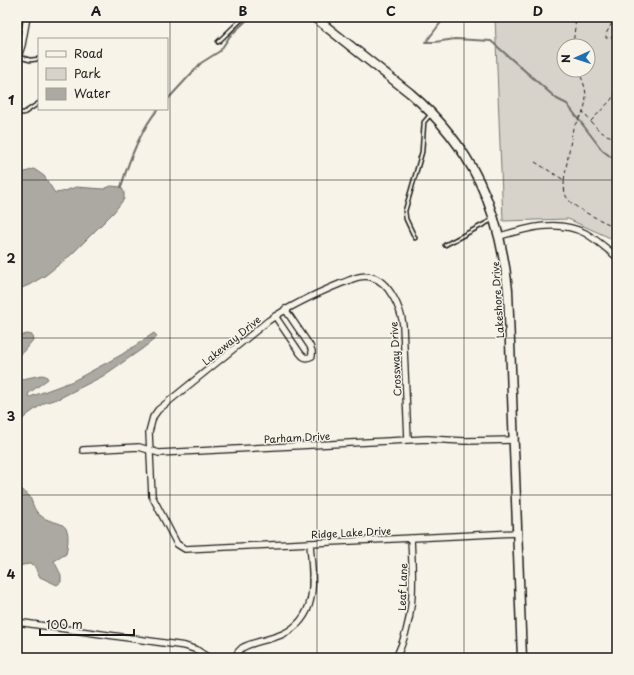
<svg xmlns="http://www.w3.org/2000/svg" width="634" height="675" font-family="'Playpen Sans',sans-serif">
  <rect width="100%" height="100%" fill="#f7f3e8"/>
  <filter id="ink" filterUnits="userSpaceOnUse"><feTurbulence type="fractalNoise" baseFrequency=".025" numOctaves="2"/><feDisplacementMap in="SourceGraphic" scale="8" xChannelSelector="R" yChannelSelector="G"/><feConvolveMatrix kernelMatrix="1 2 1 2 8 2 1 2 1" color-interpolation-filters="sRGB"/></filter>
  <g filter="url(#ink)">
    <!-- green -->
    <path fill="#d7d3cb" stroke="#7a7874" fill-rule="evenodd" d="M495,17H617V241L568,219L503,221ZM564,46H588V70H564Z"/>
    <!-- water -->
    <path fill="#aca9a2" stroke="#72716c" d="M34,169L44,176L55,193L62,192L76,187L104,189L111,186L121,187L124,192V199L114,212L72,254L46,275L29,285L17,290L18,178L22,173Z
      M154,333L157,336L156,338L142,349L103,376L60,398L44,403L27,415L17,425V380L42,375L46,376L48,379L29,393L28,396L30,397L73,381L121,355Z
      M27,334L32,335L33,340L22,353L17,355V337Z
      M17,484C19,490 26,491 30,497C32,501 33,507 36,511C52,531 75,511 66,554L54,561L61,575V582L57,585L40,577L34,565L29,564L17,566Z"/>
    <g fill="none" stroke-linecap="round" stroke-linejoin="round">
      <!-- stream -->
      <path stroke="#72716c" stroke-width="2" d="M425,42H435L455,39L491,41L557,99L567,104L602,150L611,157H617
        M426,42L445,17
        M167,100L201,63L220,51L230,36L250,17
        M121,187C129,160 140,131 158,109"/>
      <defs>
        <path id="lane" d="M218,42L244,17
          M19,57L30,60L39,59
          M17,113H24L39,103
          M415,238L406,219L405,211L422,152L424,122L431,114
          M445,245L492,220"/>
        <path id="street" d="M17,60L22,45L27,17
          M500,236C527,228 558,219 585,233C596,239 607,249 617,257
          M275,316L300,353C304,358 306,359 312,356V351L310,346L285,309
          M408,440L403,325C401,309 389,281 371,277C361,274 351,280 342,283C315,294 291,305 268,321L158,410L153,417L149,432L152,496L177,544L185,549L517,533
          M83,450L139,447L159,453L427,439L465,441L514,440
          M17,622L185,646L197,650L209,658
          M236,658L238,652L242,648C254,641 270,640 283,634C321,616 312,576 310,543
          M396,658C416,616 413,583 411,538"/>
        <path id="secondary" d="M314,17L410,93C472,146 500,210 508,290L522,658"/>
      </defs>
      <!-- lane casing -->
      <use href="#lane" stroke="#1c1c1c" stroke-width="5.5"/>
      <!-- street casing -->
      <use href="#street" stroke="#1c1c1c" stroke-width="8"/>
      <!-- secondary casing -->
      <use href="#secondary" stroke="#1c1c1c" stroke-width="11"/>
      <!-- path -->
      <path stroke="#1c1c1c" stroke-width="1" stroke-dasharray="4 3" stroke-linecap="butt" d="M615,17L606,34V38H610L617,36
        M573,46L576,17
        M578,70C585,85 589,95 583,112C590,121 604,140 617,136
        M591,121L611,100L617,90
        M535,162L564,180C564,186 564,191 566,196C572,209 604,221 617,228
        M564,180L573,128L583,112"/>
      <!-- lane -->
      <use href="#lane" stroke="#f7f3e8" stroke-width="2.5"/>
      <!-- street -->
      <use href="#street" stroke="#f7f3e8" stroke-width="5.5"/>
      <!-- secondary -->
      <use href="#secondary" stroke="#f7f3e8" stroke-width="8"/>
    </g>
  </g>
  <!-- grid -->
  <path fill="none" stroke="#1c1c1c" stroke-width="1" stroke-opacity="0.55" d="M170,17V658M317,17V658M464,17V658M17,180H617M17,338H617M17,495H617"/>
  <g text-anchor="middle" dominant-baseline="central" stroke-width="3" stroke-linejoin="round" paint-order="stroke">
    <!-- street labels -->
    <g font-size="10" fill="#1c1c1c" stroke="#f7f3e8">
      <text transform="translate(497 300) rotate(-94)">Lakeshore Drive</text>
      <text transform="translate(231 340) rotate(-39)">Lakeway Drive</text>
      <text transform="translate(395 359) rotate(-93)">Crossway Drive</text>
      <text transform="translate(297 437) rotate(-3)">Parham Drive</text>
      <text transform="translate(351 532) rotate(-3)">Ridge Lake Drive</text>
      <text transform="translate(402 587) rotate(-88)">Leaf Lane</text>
    </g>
  </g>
  <!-- margin -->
  <rect width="634" height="675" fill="none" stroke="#f7f3e8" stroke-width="44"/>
  <!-- legend -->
  <rect x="38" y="38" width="130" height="72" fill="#f7f3e8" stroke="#9f9d96"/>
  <rect x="46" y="51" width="20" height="6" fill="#f7f3e8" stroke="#9f9d96"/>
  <text x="74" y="58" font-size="12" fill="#1c1c1c">Road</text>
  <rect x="46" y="68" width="20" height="12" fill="#d7d3cb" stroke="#9f9d96"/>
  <text x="74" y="78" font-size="12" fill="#1c1c1c">Park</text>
  <rect x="46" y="88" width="20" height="12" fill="#aca9a2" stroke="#9f9d96"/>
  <text x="74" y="98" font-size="12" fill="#1c1c1c">Water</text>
  <!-- north arrow -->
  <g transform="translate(576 58) rotate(267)"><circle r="19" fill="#f7f3e8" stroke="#9f9d96"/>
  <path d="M0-3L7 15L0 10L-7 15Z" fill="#1f6fb2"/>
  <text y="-6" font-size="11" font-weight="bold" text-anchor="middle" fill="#1c1c1c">N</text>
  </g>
  <!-- scale -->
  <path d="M40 629v6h94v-6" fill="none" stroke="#1c1c1c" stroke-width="2"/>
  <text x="46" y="629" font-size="12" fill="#1c1c1c" stroke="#f7f3e8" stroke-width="3" paint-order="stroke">100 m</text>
  <rect x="22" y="22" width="590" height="631" fill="none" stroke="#1c1c1c" stroke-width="1.5"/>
  <g font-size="13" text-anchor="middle" font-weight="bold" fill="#1c1c1c">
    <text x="96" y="16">A</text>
    <text x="243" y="16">B</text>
    <text x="391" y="16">C</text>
    <text x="538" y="16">D</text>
    <text x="11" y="105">1</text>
    <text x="11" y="263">2</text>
    <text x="11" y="421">3</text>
    <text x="11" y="579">4</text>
  </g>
</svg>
